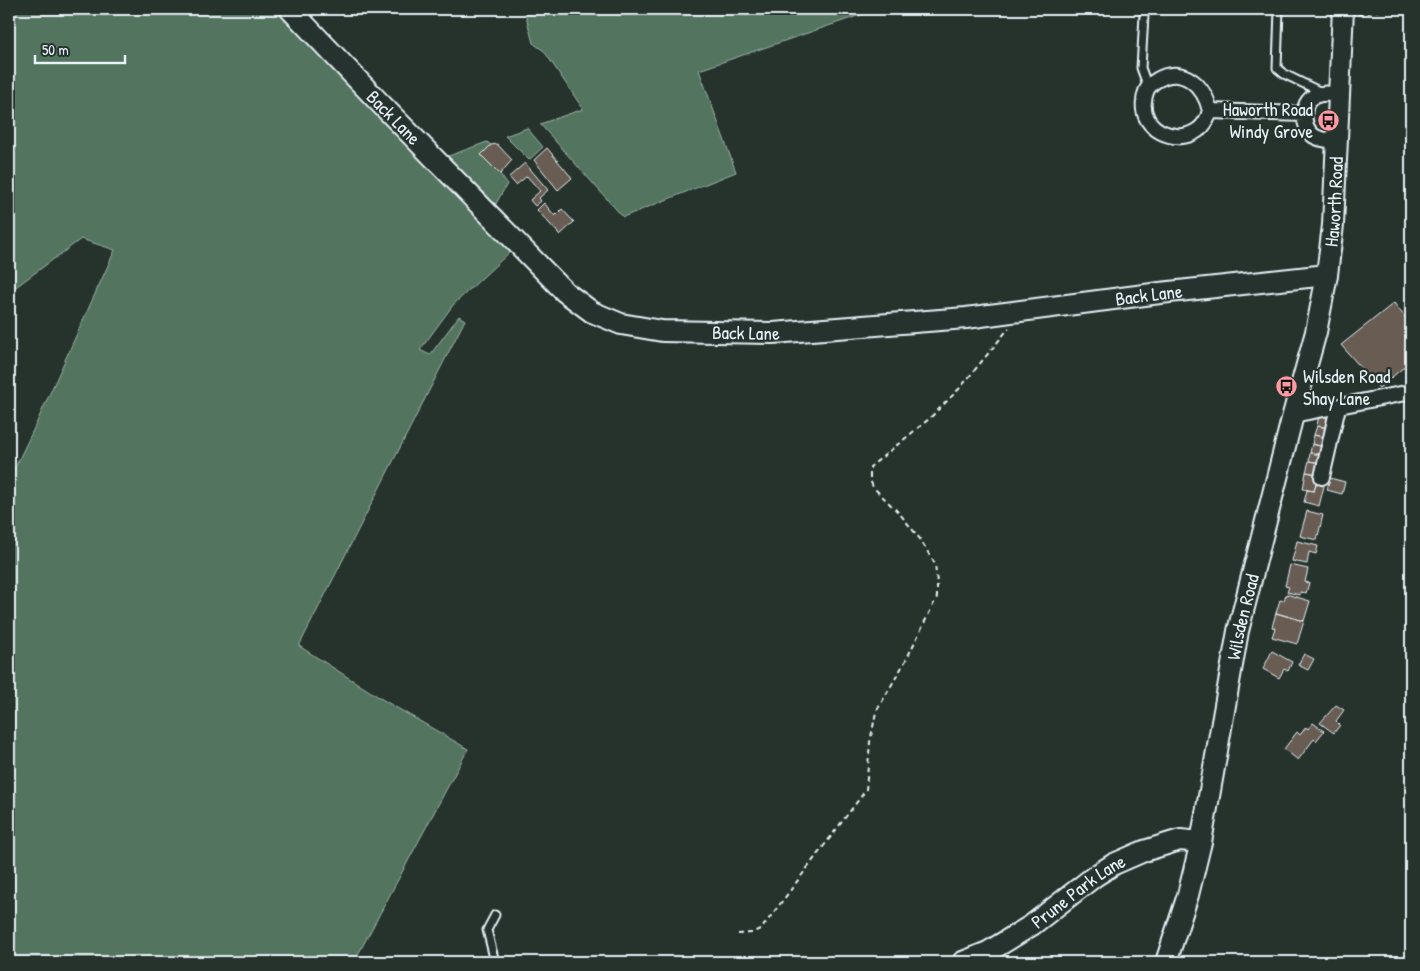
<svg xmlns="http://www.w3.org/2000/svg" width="1420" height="971" font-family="'Patrick Hand',sans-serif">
  <rect width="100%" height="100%" fill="#26332d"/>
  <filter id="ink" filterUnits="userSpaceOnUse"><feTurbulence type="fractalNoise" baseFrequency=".02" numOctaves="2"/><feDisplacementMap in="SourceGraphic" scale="10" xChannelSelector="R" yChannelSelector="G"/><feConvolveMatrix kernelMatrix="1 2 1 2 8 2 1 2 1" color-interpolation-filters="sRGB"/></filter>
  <g filter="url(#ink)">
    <!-- green -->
    <path fill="#52745e" stroke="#9db2ab" d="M9,9H279L513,249L453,305L420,350L430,355L459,316L465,320L299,646L385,701L468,749L354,962H9V480L36,424L115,250L81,239L9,292Z
      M524,9H878L699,70L736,172L623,217L540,124L583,109L544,51L533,43Z
      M527,128L543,147L529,160L505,136Z
      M487,142L491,145L481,155L500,174L507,184L494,207L443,158Z"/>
    <!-- building -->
    <path fill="#675c53" stroke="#e8f1f8" d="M497,144L512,160L500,174L481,155L491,145Z
      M547,148L572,178L558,190L534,160Z
      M525,163L548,190L539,198L541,201L535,206L530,200L540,191L527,176L516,185L509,177Z
      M544,203L555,216L562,209L574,222L560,235L537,210Z
      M1394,303L1411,325V361L1379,388L1341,345Z
      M1319,414L1331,417L1329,428L1317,426Z
      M1317,426L1329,428L1327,438L1314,435Z
      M1314,435L1327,438L1324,447L1312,444Z
      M1312,444L1324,447L1322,455L1310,453Z
      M1310,453L1322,455L1321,463L1309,461Z
      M1309,461L1321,463L1318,474L1306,472Z
      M1306,472L1318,474L1314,491L1303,489Z
      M1330,478L1345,482L1342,494L1327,490Z
      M1317,480L1320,481L1319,484L1324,486L1319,506L1304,502L1307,490L1314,491Z
      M1307,511L1323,515L1317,540L1300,536Z
      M1297,541L1318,546L1316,554L1309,552L1307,564L1292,561Z
      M1290,565L1308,569L1305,582L1309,583L1306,593L1300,592V595L1287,592L1289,587L1285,586Z
      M1286,594L1310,601L1304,621L1276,613L1280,600L1284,601Z
      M1276,613L1304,621L1297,644L1272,637L1275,628L1272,627Z
      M1272,651L1292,662L1288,671L1284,669L1279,678L1263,669Z
      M1304,654L1314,659L1308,670L1298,665Z
      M1336,705L1344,710L1336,721L1340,725L1334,733L1320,723Z
      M1313,723L1324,731L1316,741L1314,739L1298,760L1284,749L1297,732L1300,735L1306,727L1308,729Z"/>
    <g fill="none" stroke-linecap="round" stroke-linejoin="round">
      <defs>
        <path id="lane" d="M1279,9L1277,68L1284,74L1321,92
          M1144,15L1141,68L1148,87
          M495,915L487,930L495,962"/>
        <path id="street" d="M1210,111C1205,87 1183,64 1157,80C1148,85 1145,91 1144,101C1140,129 1176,146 1198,130C1204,126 1208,118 1210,111L1304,114
          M1337,141C1330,140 1320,140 1314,136C1302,128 1300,102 1315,96C1323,92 1331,94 1339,95
          M1293,415L1411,392
          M1322,477L1338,407"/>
        <g id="secondary">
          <path id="s1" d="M290,9L377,100L565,292L592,312L621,324L662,331L773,333L966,318L1160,293L1327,275"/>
          <path id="s2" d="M963,962L988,952L1032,925L1095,876L1114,864L1144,851L1180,840L1201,842"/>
          <path id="s3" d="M1166,962L1188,895L1201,842L1238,631L1293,415L1316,332L1327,275L1333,225L1343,9"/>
        </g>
      </defs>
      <!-- lane casing -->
      <use href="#lane" stroke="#e8f1f8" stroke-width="11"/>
      <!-- street casing -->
      <use href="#street" stroke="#e8f1f8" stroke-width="18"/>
      <!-- secondary casing -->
      <use href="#secondary" stroke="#e8f1f8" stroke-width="24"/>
      <!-- path -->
      <path stroke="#e8f1f8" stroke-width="2" stroke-dasharray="5 4" stroke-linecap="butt" d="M1358,15L1385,9
        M738,934L752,933L762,928L866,790L870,742L876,712L906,660L937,597V583L935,564L920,539L900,514L873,487L870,480V467L929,419L960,388L1009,328"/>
      <!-- lane -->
      <use href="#lane" stroke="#26332d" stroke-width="7"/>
      <!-- street -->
      <use href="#street" stroke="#26332d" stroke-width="14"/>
      <!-- secondary -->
      <use href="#secondary" stroke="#26332d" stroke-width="20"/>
    </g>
  </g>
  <!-- icons -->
  <defs>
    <symbol id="bus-disc" viewBox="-11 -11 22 22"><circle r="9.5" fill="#ff9aa2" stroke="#26332d"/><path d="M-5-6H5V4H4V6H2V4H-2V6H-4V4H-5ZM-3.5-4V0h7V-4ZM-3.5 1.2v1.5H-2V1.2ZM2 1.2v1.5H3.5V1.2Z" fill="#111"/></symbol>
  </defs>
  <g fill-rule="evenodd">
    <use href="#bus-disc" x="1316" y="108" width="25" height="25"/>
    <use href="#bus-disc" x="1274" y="374" width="25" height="25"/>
  </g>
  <g text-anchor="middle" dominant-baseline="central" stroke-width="4.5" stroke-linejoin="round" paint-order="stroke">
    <!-- poi labels -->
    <g font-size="19" fill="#e8f1f8" stroke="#26332d" text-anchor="end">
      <text x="1313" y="109">Haworth Road<tspan x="1313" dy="22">Windy Grove</tspan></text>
      <text x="1303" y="376" text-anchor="start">Wilsden Road<tspan x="1303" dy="22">Shay Lane</tspan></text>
    </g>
    <!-- street labels -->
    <g font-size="19" fill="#e8f1f8" stroke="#26332d">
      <text stroke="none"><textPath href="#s1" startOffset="150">Back Lane</textPath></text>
      <text stroke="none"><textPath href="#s3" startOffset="780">Haworth Road</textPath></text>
      <text stroke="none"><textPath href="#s1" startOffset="990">Back Lane</textPath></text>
      <text stroke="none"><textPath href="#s1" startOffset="585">Back Lane</textPath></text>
      <text stroke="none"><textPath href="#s3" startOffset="354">Wilsden Road</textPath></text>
      <text stroke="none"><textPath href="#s2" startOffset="136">Prune Park Lane</textPath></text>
    </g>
  </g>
  <!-- margin -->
  <rect width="1420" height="971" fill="none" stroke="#26332d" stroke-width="30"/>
  <rect x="15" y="15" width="1390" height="941" fill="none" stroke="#e8f1f8" stroke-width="2" filter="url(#ink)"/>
  <!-- scale -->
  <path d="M35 55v8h90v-8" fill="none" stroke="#e8f1f8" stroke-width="2.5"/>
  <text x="42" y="55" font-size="15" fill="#e8f1f8" stroke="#26332d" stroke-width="4" paint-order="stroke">50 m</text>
</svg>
